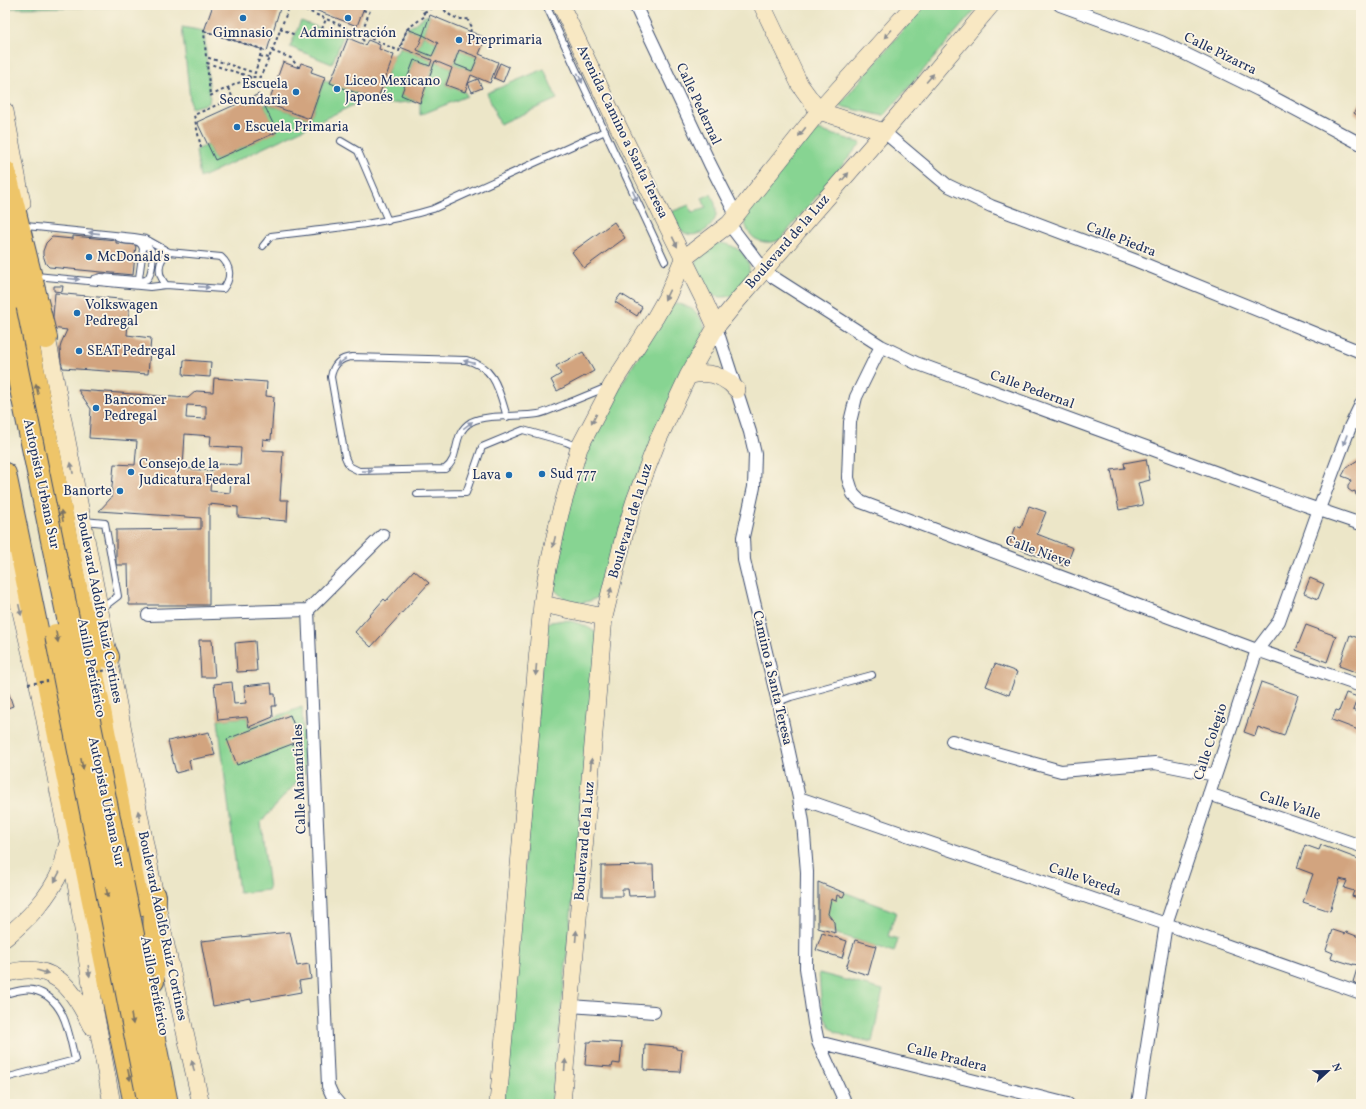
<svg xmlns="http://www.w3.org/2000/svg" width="1366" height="1109" font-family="Vollkorn,serif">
  <rect width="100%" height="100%" fill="#fcf5e5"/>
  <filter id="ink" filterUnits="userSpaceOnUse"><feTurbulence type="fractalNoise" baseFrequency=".025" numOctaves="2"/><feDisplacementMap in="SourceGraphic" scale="8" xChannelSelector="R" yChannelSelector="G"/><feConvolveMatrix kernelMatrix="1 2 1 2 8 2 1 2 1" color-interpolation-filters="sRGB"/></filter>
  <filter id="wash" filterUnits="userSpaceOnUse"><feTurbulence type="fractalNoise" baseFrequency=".012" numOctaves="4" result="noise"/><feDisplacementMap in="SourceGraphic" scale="16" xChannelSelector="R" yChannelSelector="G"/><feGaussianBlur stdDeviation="0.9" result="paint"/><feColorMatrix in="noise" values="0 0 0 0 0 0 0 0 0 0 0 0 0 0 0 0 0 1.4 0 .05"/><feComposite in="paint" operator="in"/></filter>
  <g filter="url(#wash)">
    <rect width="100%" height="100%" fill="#ece6c8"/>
    <!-- green -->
    <path fill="#87d492" stroke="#518278" d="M5,5H180V6L5,8Z
      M924,5H979L884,116L839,106Z
      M430,15L423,35L438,43L432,56L417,50L423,36L407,29L425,16Z
      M301,21L343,37L332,64L290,47Z
      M182,27L204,31L210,96L209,103L191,108Z
      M400,47L432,60L430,66L414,60L401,95L417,101L379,105L364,100L200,178L196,150L208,145L215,160L276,132L264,105L268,104L310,119L324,80L377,101L394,55L399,51Z
      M459,50L478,57L472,71L454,64Z
      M435,61L452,68L446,85L465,92L467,96L420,115V103Z
      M544,69L557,99L500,124L487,93Z
      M818,130L861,143L780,240C760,247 746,237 744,217L801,138Z
      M711,194C714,200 717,207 716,215C714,229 692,243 680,229C676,225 674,217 671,212L689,205L692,213L706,208L702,198Z
      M719,243C739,244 758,262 745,282C743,285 741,290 738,292C730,299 711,299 704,290C702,287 701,282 700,279C698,275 696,271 695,267C694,259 704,249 710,245C713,244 716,244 719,243Z
      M671,304C690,303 703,314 706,333L601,595C582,608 565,604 552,586C560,539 570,492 589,448C610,397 643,351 671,304Z
      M564,620C577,622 588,626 599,635L552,1104H503L545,623Z
      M302,707L305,773L261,822L269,890L239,893L218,720L247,717L249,727Z
      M818,882L896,912L888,936L898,939L894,952L818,928Z
      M819,973L883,990L872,1042C861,1039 848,1038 838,1033C819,1024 821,991 819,973Z"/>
    <g id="blocks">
      <!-- building -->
      <path fill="#d2a47f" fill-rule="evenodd" d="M213,5H281L267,51L204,31Z
        M317,5H365L357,26L315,10Z
        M430,15L486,38L479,54L498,62L490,83L471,75L465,92L446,85L452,68L435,61L420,103L401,95L414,60L430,66L432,60L400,47L407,29L423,35ZM423,35L438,43L432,56L417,50ZM459,50L478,57L472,71L454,64Z
        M348,38L365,45L368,40L380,45L379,49L394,55L377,101L330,83Z
        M283,62L299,68L301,63L313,67L311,72L325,77L310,119L268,104Z
        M500,63L509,67L503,82L494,78Z
        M478,79L482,88L472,92L468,83Z
        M259,94L277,132L215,160L197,122Z
        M1361,101V118L1354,113Z
        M614,222L625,238L584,268L572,252Z
        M73,236L116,240V243L136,245L133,275L49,267L46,264L43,255V251L46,243L52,237L73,239Z
        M54,286H63L62,292L54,291Z
        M55,293L130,300L127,335L151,338L148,374L63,368L61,362L60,348L62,341L67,330L52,328Z
        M621,294L642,307L637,316L615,302Z
        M583,352L594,371L557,391L551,380L561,374L556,366Z
        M184,360L211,362L210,377L183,375Z
        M214,378L267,382L266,396L274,397L271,440L263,439L262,450L283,451L280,500H288L287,521L238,517V507L209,504V605H129L128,565H116V530L201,529V518L99,511L111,498L114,464L135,465L137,441L89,438L91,409L78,390L188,398L196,391L213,392ZM187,405L206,406V419L186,418ZM185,434L211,436L210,446L241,448L240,465L219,464L211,471L183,468ZM211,478L231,479L230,493L210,491Z
        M1361,458V497L1356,495L1355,491L1352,492L1348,489V485L1351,481L1350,479L1342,476L1347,467Z
        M1146,459L1150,480L1138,483L1143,505L1119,510L1111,470L1125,468L1124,463Z
        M1029,506L1046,512L1037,534L1073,548L1066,567L1009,545L1016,526L1021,528Z
        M414,570L429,583L371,647L355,632L384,599L386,601Z
        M1310,578L1324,584L1318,599L1304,593Z
        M1306,625L1336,636L1327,662L1296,650Z
        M1350,635L1361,639V674L1339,666Z
        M199,640H212L215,677H201Z
        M255,641L257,671L237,672L235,643Z
        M995,664L1017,672L1009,695L986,686Z
        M5,682L13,706L5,709Z
        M232,682L234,704L246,703L244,686L271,683L272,694H275L276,706H272L273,717L249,727L247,717L218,720L214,684Z
        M1261,682L1298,695L1284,736L1258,727L1255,736L1244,732Z
        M1346,693L1358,697L1353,710L1361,713V731L1332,720L1336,710L1339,711Z
        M290,715L300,741L237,765L227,739Z
        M209,732L215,755L189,760L191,769L176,773L168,741Z
        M1305,845L1319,850L1321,845L1361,860V899L1352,896L1354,891L1344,888L1347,881L1340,879L1330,911L1303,902L1313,874L1297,868Z
        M653,865L654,895L629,896L628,889H622V896H601V866Z
        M818,882L845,893L843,897L837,895L836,901L831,899L828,914L834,922L835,933L818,928Z
        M1333,930L1345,934L1346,932L1359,937L1358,941L1361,942V958L1358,965L1353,964V965L1331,958L1333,953L1326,950Z
        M290,932L297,966L309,964L311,979L299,981L301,992L251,1001V999L213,1006L201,941Z
        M822,933L847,941L842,958L816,950Z
        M855,940L876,946L868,975L846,968Z
        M1357,969L1361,971V985L1353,982Z
        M591,1041L622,1043L620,1064L613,1063L612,1067L585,1065L587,1042H591Z
        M645,1044L676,1047V1049L682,1050L680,1072L644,1070Z"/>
    </g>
  </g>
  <g filter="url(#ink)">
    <use href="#blocks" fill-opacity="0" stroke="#3a4a6e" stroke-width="1"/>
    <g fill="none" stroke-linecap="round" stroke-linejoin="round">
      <defs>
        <path id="lane" d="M546,5L665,261
          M341,141L358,151L388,221
          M26,226L134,237L146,239L169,252L221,257C231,266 232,278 223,289L166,285L150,287L36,276
          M263,246L271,236C325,229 381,225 433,209L605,131
          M94,279L101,277L135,280L139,278L143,249C141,239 133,242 124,240C121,239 118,238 115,236
          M135,280C138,280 142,281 145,280C152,279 153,259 152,253C151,248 145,244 141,242
          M166,285C157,274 157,261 169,252
          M507,417C499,391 496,367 466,360L352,357C340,358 333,365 331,377L345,457L349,466L359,471L445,469C461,458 451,434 471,422C486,414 520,417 538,414C545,413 552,409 558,407C575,400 591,394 607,387
          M417,494L466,493L482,447L523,430L566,442L578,447
          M84,521L105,523L118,596L101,609
          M778,702L791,697L872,675
          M5,994C14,992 24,988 33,990C65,997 69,1034 75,1060L5,1078"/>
        <path id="street" d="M635,5L710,164L736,215
          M1060,5L1161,42L1259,90L1361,144
          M884,132L947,185L991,206L1137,261L1326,338L1361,352
          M729,224L764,270L773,277L881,346L916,363L1305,505L1361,524
          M716,327L750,432L755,454L754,487L743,537L744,560L778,702L799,798L803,822L807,872L806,968L814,1023L818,1042L846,1104
          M881,346L856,397L850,422L848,478L853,494L861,502L1257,650L1361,686
          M308,610L328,1086L333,1097L339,1104
          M308,610L383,535
          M148,615L308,610
          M952,741L1061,771L1155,763L1215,775
          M1209,794L1361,846
          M799,798L1166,924L1361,993
          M570,1006L654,1012
          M818,1042L1068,1104
          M1138,1104L1166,924L1257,650L1279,621L1319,509L1350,427L1361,404"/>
        <path id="secondary" d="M561,5L618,126L703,298L716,327
          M762,5L800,85L819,111L884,132
          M5,111L22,203
          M45,327L155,896L201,1104
          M688,376C707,370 724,375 737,390
          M5,544L38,684L68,840L78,895L95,1012L112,1104
          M542,604L604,617
          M5,938C28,919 49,898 61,870C64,863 65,854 67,846
          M5,974C52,959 73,987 91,1026
          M498,1104L542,604L547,573L560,514L579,448L612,385L655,318L668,295L683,259L729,224L819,111L914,5
          M562,1104L604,617L625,532L635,500L657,442L688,376L716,327L738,300L884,132L991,5"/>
        <path id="highway" d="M5,172L46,338
          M5,233L24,322L138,905
          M5,474L135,1104
          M90,619L108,657
          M153,981L155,896"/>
      </defs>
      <!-- lane casing -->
      <use href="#lane" stroke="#3a4a6e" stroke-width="8"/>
      <!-- street casing -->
      <use href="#street" stroke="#3a4a6e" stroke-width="14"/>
      <!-- secondary casing -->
      <use href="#secondary" stroke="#3a4a6e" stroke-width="18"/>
      <!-- highway casing -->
      <use href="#highway" stroke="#3a4a6e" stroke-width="24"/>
      <!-- path -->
      <path stroke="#3a4a6e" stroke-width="2" stroke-dasharray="3 3" stroke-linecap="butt" d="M294,5L361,34L365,45
        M372,5L361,34L399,51L407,29L425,16L421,7L416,5
        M441,5C448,17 457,20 471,19
        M363,10L369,12
        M424,12L439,5
        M467,19L472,27L470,32
        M280,28L295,35
        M322,29L326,19
        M204,31L262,49L255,73L206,57Z
        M272,51L291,58L299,68
        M260,56L269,58
        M251,77L210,96L207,63L251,77H260C272,54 280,29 290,5
        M228,88L236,104
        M201,148L194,115L233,98"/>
      <!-- lane -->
      <use href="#lane" stroke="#fff" stroke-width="6"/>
      <!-- street -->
      <use href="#street" stroke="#fff" stroke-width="12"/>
      <!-- secondary -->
      <use href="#secondary" stroke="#f8e8c3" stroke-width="17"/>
      <!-- highway -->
      <use href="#highway" stroke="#eec569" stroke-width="22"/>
      <defs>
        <path id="highway-bridge" d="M5,311L132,930L167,1104
          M56,635L149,1104"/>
      </defs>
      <!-- highway-bridge casing -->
      <use href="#highway-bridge" stroke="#3a4a6e" stroke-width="24" stroke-linecap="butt"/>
      <!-- path-bridge -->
      <path stroke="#3a4a6e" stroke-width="2" stroke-dasharray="3 3" stroke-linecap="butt" d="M96,672L120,668
        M28,684L48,681"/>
      <!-- highway-bridge -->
      <use href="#highway-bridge" stroke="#eec569" stroke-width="22"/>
    </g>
    <!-- one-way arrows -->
    <defs><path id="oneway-solid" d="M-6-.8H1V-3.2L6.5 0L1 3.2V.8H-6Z"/></defs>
    <g fill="#8a8c90">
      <use href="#oneway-solid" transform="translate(888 34) rotate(132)"/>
      <use href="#oneway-solid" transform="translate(930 78) rotate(-50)"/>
      <use href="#oneway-solid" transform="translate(802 132) rotate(129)"/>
      <use href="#oneway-solid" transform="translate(845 177) rotate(-49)"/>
      <use href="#oneway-solid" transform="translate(675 242) rotate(64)"/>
      <use href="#oneway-solid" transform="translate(667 295) rotate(116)"/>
      <use href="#oneway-solid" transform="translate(594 419) rotate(117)"/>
      <use href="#oneway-solid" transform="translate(72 468) rotate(-101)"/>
      <use href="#oneway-solid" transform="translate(554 542) rotate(103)"/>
      <use href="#oneway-solid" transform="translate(610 593) rotate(-76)"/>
      <use href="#oneway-solid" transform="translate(20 610) rotate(77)"/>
      <use href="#oneway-solid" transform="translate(536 670) rotate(95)"/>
      <use href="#oneway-solid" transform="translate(591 764) rotate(-85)"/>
      <use href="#oneway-solid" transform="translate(139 816) rotate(-101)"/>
      <use href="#oneway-solid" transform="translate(57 877) rotate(118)"/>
      <use href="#oneway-solid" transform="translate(576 936) rotate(-85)"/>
      <use href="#oneway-solid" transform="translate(89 971) rotate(82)"/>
      <use href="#oneway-solid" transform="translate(43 972) rotate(16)"/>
      <use href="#oneway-solid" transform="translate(565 1065) rotate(-85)"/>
      <use href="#oneway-solid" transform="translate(193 1066) rotate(-103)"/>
    </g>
    <g fill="#8d97ae">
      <use href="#oneway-solid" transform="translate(580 78) rotate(65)"/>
      <use href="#oneway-solid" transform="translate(635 196) rotate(65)"/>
      <use href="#oneway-solid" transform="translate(94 233) rotate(-174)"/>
      <use href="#oneway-solid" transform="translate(74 279) rotate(5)"/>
      <use href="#oneway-solid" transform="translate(204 287) rotate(4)"/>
      <use href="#oneway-solid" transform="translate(341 362) rotate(146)"/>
      <use href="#oneway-solid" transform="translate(469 362) rotate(-167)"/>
      <use href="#oneway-solid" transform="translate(468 425) rotate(-37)"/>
      <use href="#oneway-solid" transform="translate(1345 440) rotate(111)"/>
      <use href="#oneway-solid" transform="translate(367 471)"/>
    </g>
    <g fill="#7a7263">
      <use href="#oneway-solid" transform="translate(37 389) rotate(-101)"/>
      <use href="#oneway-solid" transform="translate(62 516) rotate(-101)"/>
      <use href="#oneway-solid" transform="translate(57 637) rotate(79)"/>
      <use href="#oneway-solid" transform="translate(82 764) rotate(79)"/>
      <use href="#oneway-solid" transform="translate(107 892) rotate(79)"/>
      <use href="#oneway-solid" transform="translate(132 1019) rotate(79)"/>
      <use href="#oneway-solid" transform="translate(129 1075) rotate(78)"/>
    </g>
  </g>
  <!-- markers -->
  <g fill="#1f6fb2" stroke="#fcf5e5" stroke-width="1.5">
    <circle cx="243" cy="18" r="4"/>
    <circle cx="348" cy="18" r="4"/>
    <circle cx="459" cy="40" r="4"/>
    <circle cx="337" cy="89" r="4"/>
    <circle cx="296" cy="92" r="4"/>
    <circle cx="237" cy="127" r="4"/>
    <circle cx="89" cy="257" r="4"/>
    <circle cx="77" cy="313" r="4"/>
    <circle cx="79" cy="351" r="4"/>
    <circle cx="96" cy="408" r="4"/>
    <circle cx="131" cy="472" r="4"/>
    <circle cx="542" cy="474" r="4"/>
    <circle cx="509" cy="475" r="4"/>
    <circle cx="120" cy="491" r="4"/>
  </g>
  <g text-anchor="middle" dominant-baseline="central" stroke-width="3.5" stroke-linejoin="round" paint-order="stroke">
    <!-- poi labels -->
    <g font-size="14" fill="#1b2f5e" stroke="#fcf5e5" text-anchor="start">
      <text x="243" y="33" text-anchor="middle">Gimnasio</text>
      <text x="348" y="33" text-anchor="middle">Administración</text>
      <text x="467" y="40">Preprimaria</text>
      <text x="345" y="81">Liceo Mexicano<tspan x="345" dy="16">Japonés</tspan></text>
      <text x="288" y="84" text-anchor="end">Escuela<tspan x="288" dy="16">Secundaria</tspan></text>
      <text x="245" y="127">Escuela Primaria</text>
      <text x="97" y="257">McDonald's</text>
      <text x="85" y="305">Volkswagen<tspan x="85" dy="16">Pedregal</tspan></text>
      <text x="87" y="351">SEAT Pedregal</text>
      <text x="104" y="400">Bancomer<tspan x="104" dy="16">Pedregal</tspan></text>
      <text x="139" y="464">Consejo de la<tspan x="139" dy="16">Judicatura Federal</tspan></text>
      <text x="550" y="474">Sud 777</text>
      <text x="501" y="475" text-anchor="end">Lava</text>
      <text x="112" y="491" text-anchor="end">Banorte</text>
    </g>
    <!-- street labels -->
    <g font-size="14" fill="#1b2f5e" stroke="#fcf5e5">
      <text transform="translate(1220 54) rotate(26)">Calle Pizarra</text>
      <text transform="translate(698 104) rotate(65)">Calle Pedernal</text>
      <text transform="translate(622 132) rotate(64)">Avenida Camino a Santa Teresa</text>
      <text transform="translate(1121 240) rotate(21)">Calle Piedra</text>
      <text transform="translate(788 242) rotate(-49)">Boulevard de la Luz</text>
      <text transform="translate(1032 390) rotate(20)">Calle Pedernal</text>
      <text transform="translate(41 484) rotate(78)">Autopista Urbana Sur</text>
      <text transform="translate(631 521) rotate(-73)">Boulevard de la Luz</text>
      <text transform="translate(1038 552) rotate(20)">Calle Nieve</text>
      <text transform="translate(99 608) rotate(79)">Boulevard Adolfo Ruiz Cortines</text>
      <text transform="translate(91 668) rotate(79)">Anillo Periférico</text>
      <text transform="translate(772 678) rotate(77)">Camino a Santa Teresa</text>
      <text transform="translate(1211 742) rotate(-72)">Calle Colegio</text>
      <text transform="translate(300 779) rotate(-92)">Calle Manantiales</text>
      <text transform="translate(106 802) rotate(78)">Autopista Urbana Sur</text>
      <text transform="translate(1290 806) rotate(19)">Calle Valle</text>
      <text transform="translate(585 841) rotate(-85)">Boulevard de la Luz</text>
      <text transform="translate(1085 880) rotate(19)">Calle Vereda</text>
      <text transform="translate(162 926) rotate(78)">Boulevard Adolfo Ruiz Cortines</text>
      <text transform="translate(154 986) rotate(79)">Anillo Periférico</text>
      <text transform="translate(947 1058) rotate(14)">Calle Pradera</text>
    </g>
  </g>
  <!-- margin -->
  <rect width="1366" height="1109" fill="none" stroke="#fcf5e5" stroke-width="20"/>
  <!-- north arrow -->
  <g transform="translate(1328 1071) rotate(68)" stroke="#fcf5e5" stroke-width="3" paint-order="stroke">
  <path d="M0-3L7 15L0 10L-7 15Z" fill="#1b2f5e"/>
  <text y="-6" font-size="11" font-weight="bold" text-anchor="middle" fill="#1b2f5e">N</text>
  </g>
</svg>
